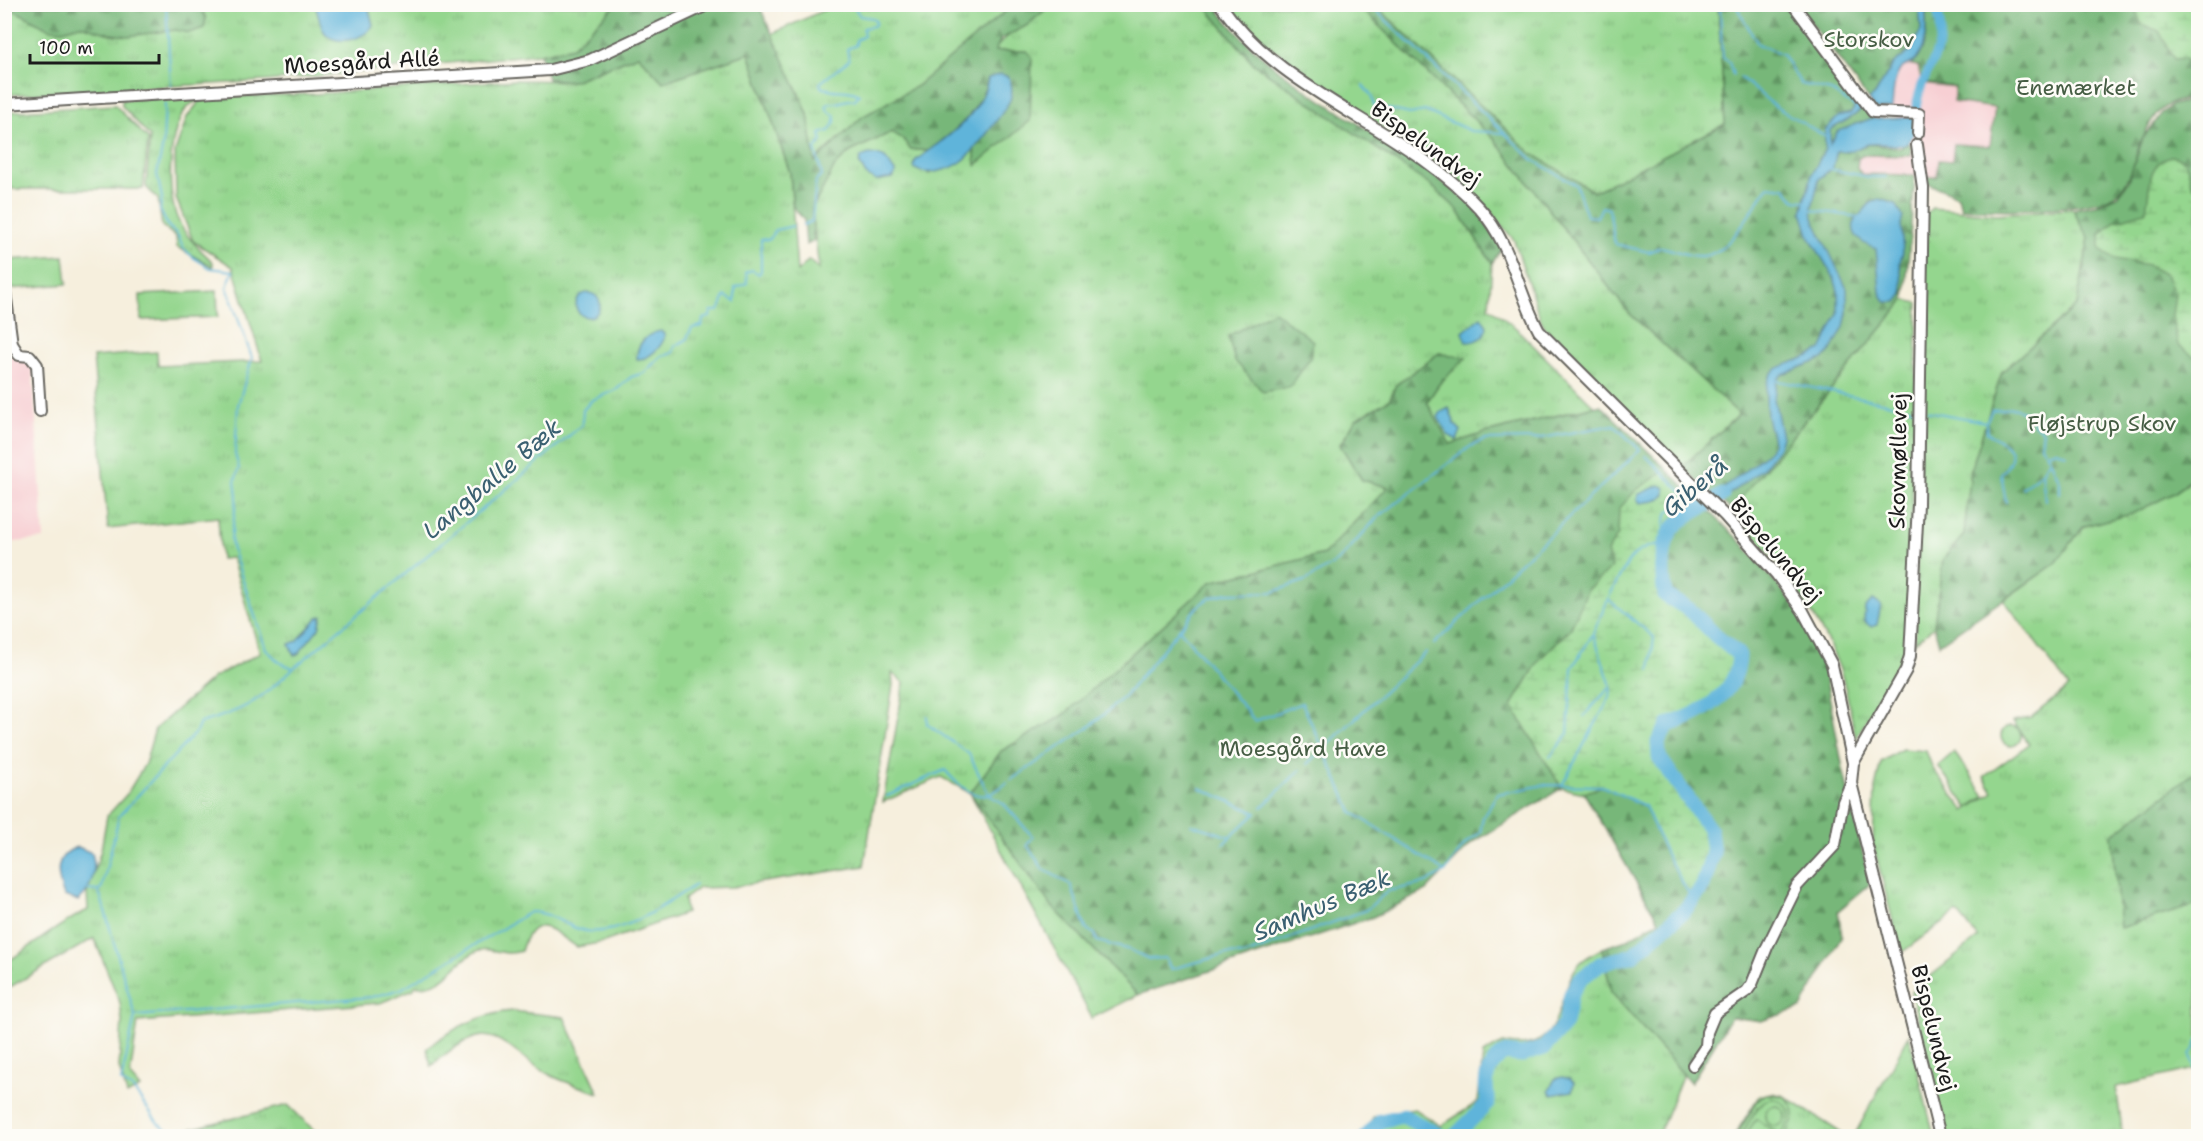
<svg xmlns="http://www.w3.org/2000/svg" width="2203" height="1141" font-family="'Shantell Sans',sans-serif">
  <defs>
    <pattern id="grass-tufts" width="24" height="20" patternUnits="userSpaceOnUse" patternTransform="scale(1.5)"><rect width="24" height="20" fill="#94d68e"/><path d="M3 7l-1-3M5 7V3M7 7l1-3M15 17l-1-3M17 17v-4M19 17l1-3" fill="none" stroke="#7fb77a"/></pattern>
    <pattern id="forest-firs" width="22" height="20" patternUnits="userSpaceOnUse" patternTransform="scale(1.5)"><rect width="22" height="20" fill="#77b779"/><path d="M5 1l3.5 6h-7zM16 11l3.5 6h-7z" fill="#619462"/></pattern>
    <pattern id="wetland-marsh" width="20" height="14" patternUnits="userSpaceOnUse" patternTransform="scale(1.5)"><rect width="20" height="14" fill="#94d68e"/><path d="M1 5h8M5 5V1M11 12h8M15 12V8" fill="none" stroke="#7fb77a"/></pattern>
  </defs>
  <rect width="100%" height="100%" fill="#fdfcf7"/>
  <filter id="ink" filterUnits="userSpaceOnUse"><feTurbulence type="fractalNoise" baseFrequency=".0167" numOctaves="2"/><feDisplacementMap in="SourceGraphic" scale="12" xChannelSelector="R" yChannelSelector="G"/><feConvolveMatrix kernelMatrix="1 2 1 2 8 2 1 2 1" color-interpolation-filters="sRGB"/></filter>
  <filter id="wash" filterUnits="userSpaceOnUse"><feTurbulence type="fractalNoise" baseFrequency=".008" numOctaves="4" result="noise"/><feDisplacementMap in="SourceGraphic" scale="24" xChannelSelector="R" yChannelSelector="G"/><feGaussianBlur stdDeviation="1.35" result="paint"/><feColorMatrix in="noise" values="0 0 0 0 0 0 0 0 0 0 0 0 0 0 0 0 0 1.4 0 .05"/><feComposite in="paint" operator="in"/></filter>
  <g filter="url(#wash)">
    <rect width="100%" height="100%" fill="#f6efdd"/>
    <!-- built -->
    <path fill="#f7cfd3" d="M1907,64L1918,66L1922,83L1955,87L1953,102L1995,108L1990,146L1952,161L1937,177L1862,174L1857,168L1858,159L1863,155H1911L1912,133L1892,110L1895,85L1900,70Z
      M4,354L32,364L44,539L5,543Z"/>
    <!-- grass -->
    <path fill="url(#grass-tufts)" stroke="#587955" stroke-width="1.5" d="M4,5H616L572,47L540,54L267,81L5,95Z
      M835,5H1013L917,86L862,117L814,162L808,114L771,34Z
      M1051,5H1204L1254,64L1434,188L1457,209L1492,263L1489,307L1516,328L1594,406L1485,433L1450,445L1427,402L1439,384L1465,358L1439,353L1396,385L1389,400L1356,419L1340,444L1362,480L1389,487L1324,554L1211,582L1064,715L1001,751L1049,903L1138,995L1092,1018L970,793L941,777L883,802L904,683L892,673L893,685L864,866L732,887L699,888L684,899L686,913L604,942L577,947C552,930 533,910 521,951C501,958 489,944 475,952C451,965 446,988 415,986L414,989L380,1003L138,1022L130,1076L140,1088L127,1095L119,1068L122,1021L120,1003L94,938L5,990V963C33,946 58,924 88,910L87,894L101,850L107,816L127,794L145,764L155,729L214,677L260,653L232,558L221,559L218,517L108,529L93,357L157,352L158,366L262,361L233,267L193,241L176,198L175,152L187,117L199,102L217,97L314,94L516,80L573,81L638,55L663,82L749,53L790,173L797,272L809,260L819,270L812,209L825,184L835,166L850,152L892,132L904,140L910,149L928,151L915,161L929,174L964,160L974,147L977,165L1027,51H994C1004,35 1035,18 1051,5Z
      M1228,5H1358L1496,141L1629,313L1739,414L1682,467L1545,328L1540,318L1514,240L1484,204L1451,177L1258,38Z
      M1375,5H1718L1725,124L1594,192L1531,153Z
      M207,95V97C202,99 195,101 190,105C167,124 166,194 178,220C186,237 199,249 213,262V267L177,247L176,237L162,226L158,199L146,187L150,137L122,106V100Z
      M115,105L148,139L143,189H5V112Z
      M1932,208L1996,214L2073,209L2089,238L2077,305L2002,372L1971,470L1964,535L1943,559L1934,626L1915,642L1926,214Z
      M1905,300L1918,303L1908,644L1856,739C1850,714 1847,685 1837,662C1813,605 1773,555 1731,510Z
      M2193,480L2198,486V564L2196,569L2198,570V770L2112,835L2198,908V1068L2116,1087L2123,1136H1947L1911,992L1978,938L1957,912L1901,953L1873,844L1875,788L1881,762L1902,749L1926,751L1933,769L1965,811L1993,792L1984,777L2029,744L2013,721L2030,718L2069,687L2004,600L2056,563L2083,527L2174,493Z
      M1602,948L1611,992L1683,1074L1658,1136H1361L1374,1116L1415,1109L1441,1126L1478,1102L1483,1054L1502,1043C1568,1057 1553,995 1579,964C1584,958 1595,953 1602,948Z
      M512,1011L564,1017L599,1093C583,1087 565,1083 550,1075C494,1043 495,1011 431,1066L427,1048C451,1029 481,1014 512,1011Z
      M1909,1035L1934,1136H1854Z
      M1772,1093L1784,1096L1846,1136H1734L1759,1096Z
      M288,1105L320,1136H180L177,1132Z"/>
    <!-- forest -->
    <path fill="url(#forest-firs)" stroke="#4a6a4a" stroke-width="1.5" d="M4,5H199L206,18L204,28L189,33L176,30L128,36L110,34L80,25L63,30L50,29Z
      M616,5H759L808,114L815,162L862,117L917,86L1013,5H1051L1026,26L1001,39L995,51H1027L1032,57L1030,121L976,165L974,147L1009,101L988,78C982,110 953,134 928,151L910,149L904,140L892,132L850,152L835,166L812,209L814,241L806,245L804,220L793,207L790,173L749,53L663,82L638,55L573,81L548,79L540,54L572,47Z
      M1204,5H1215C1269,82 1362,118 1434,176C1448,187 1466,197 1477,211C1486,223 1494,237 1502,249L1492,263L1457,209L1434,188L1254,64Z
      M1358,5H1375L1531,153L1594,192L1725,124L1718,5H1785L1874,118L1835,135L1833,167L1837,151L1847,152L1869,144L1900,148L1909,143L1911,145V156L1863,155L1858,159L1857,168L1862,174L1915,175L1905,300L1731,510L1682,467L1739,414L1629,313L1496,141Z
      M1798,5H1919L1921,30L1911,51L1893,64L1875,95L1869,100Z
      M1925,5H2198V97C2190,99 2180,100 2172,103C2137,118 2141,169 2119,192C2101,212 1990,211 1961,208L1958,196L1927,183L1926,177H1937L1939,160L1952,161L1954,144L1990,146L1995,108L1953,102L1955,87L1922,83L1918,66L1907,64C1929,57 1927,23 1925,5Z
      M2198,99V473L2174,493L2132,514L2084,526L2056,563L1939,644L1934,626L1943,559L1964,535L1971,470L2002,372L2077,305L2089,238L2073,209L2096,205L2118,196L2129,181L2140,142L2162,113L2172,105Z
      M1274,311L1313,341L1310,358L1290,387L1263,392L1235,361L1228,336Z
      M1439,353L1466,358L1439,384L1427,402L1450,444L1485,433L1601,405L1743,544L1798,610L1824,668L1843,769L1870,884L1838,911L1842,936L1801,1008L1761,1021L1731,1017L1691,1083L1611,992L1602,948L1624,941L1659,921L1584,793L1615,760L1588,589L1571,628L1540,659L1512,706L1562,788L1472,843L1426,891L1373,917L1138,995L1049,903L970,793L1001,751L1064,715L1211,582L1324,554L1388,487L1362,480L1340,445L1356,419L1389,400L1396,385Z
      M2198,770V908L2197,905L2120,928L2112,835Z"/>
    <!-- wetland -->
    <path fill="url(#wetland-marsh)" stroke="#587955" stroke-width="1.5" d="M2134,5H2198C2198,23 2203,55 2192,69L2184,58L2174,59L2159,31L2141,24Z
      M2171,156L2185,160L2193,186L2198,192V359L2178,345L2172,316L2175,293L2166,275L2148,265L2115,259L2100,249V235L2115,221L2145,212C2152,195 2143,164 2171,156Z
      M1663,472L1699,509C1691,514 1678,521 1673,529C1662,549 1662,574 1665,595L1690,610L1716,636L1739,655C1738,695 1701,714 1668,725C1665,730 1660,736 1658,741C1655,752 1663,762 1669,770C1704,821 1731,841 1693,901L1666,854L1645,806L1602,786L1584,793L1562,788L1512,706L1540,659L1571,628L1588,589L1612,567L1607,552L1618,535L1619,509L1635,491Z"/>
    <!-- park -->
    <path fill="#94d68e" stroke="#587955" stroke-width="1.5" d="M64,256L67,284L10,289L8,260Z
      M217,291L218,317L141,320L140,295Z
      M2001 736a10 10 0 1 1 20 0a10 10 0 1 1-20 0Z
      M1954,752L1985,796L1968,808L1938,766Z
      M1766,1094L1784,1096C1799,1111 1795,1119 1785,1136H1780C1782,1132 1788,1125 1789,1120C1793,1107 1777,1094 1765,1101C1755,1107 1747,1126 1741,1136H1736L1758,1100Z
      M1765 1116a10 10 0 1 1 20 0a10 10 0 1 1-20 0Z
      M1756,1119L1779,1134L1777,1136H1745Z"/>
    <!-- water -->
    <path fill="#5eb4da" stroke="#3d687b" stroke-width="1.5" d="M315,5H368L373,25C366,39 337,47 325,33C320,26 318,13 315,5Z
      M1919,5H1925C1927,23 1927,45 1916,60C1912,65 1904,65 1900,70C1893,81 1893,96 1892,108L1875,109L1869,100L1875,95L1893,64L1911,51L1921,30Z
      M1001,74L1009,77C1012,85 1013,91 1010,100C1005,111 975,150 965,159C954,169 926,178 914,168L915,161C943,140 981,117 988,78Z
      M1859,101L1863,107C1855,118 1842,122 1830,130V144L1838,131L1870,119L1917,117C1912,159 1899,141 1870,144C1864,144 1857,149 1852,151C1846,152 1842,151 1837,151L1833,167L1819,179L1812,207L1813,218L1847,289V313L1844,327L1833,348L1823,359L1783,374L1777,380L1774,398L1782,437L1779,447L1763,468L1719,502L1713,497L1767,453L1773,444C1773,434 1768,426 1767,416C1761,356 1778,374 1821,350L1838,313V291L1834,278L1810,238L1802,212L1812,174L1825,149V130L1839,116L1851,113Z
      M869,154C889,156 885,159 896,173L892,178L876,181L866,175L859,163L861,157Z
      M1879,199L1896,204L1903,217L1901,224L1903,252L1900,262L1903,294L1897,302H1885L1880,292L1876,249C1862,244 1849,235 1855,219C1864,213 1867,202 1879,199Z
      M576 305a12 12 0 1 1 24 0a12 12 0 1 1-24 0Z
      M1481,317L1487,326C1485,338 1478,342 1466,342L1463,332Z
      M661,331L665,335C663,347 648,360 637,359C636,344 647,333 661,331Z
      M1449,408L1455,424L1461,431L1457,440L1448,435L1438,417L1441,412Z
      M1660,485L1665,488V495L1655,501L1640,503L1637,499L1639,494Z
      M1873,600L1881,605L1877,625L1871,627L1864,621L1865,607Z
      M322,616L319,628L298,654L294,655L289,644L297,641L318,617Z
      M78,847L92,853C97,869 92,890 78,901L64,896C56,875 53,855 78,847Z
      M1562,1077L1570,1079L1574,1083L1572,1091L1552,1095L1549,1090L1555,1079Z"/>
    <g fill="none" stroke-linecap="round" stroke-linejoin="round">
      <!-- stream -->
      <path stroke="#5eb4da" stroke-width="2" d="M166,4L171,86
        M1369,4L1533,160L1576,185L1587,216L1597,217L1602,207L1609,209L1615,244L1649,252L1660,247C1675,249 1687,257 1702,256C1731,255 1752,206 1769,186L1785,188L1795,200L1805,201
        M1720,4L1722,57L1729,62L1733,75
        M1735,4L1758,44L1782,54L1801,84L1831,91L1858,109
        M1740,77L1776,107L1826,137
        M1363,86L1371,95L1374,106L1410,114L1425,111L1471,131L1503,133
        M165,103L163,144L157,174L162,198L160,210L168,226L177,234L184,249L194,258L210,268L233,271L227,287L252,358L238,405L235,454L239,468L235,481L237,496L231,539L233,551L266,649L279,662L293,668
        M1830,169L1869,177H1886
        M1812,210L1858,217
        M803,225L812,221L816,181L822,175L815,149L822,141L820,134L829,131L835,122V116L828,111L826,106L830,103C840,105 845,98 854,100L859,95C851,88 834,93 821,87L820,83L849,60L847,49L856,45V40L864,36L863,28L874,26L876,22L873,18L860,16L852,4
        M2198,278C2191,292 2194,299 2198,314
        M1774,380L1892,404
        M1905,407L1916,409
        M1927,411L1986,422
        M2047,453L2056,450L2066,454
        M1646,456L1699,509
        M2050,459L2060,482V493
        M2042,473L2045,500
        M2006,502L2001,474C2022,452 2009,446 1987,433L1986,422L1992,410L2013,408L2032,414L2034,424L2043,431L2041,446L2050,459L2042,472L2022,488
        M1669,540L1664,524L1668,512L1679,505L1699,509
        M1609,600L1654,637L1650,670
        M1180,630L1255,721L1302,703L1323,748
        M927,716V724L969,754L989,795L1003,803L1033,837L1027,845L1043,869L1071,885L1086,929L1095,934L1097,941L1130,950L1149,959L1165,958L1171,969L1227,954L1245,955L1366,910L1388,891L1426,883L1445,872L1466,843L1480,833L1483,817L1497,794L1544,785L1602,786L1645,806L1666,854L1693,901
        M1584,716L1610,687
        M1326,755L1352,812L1444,871
        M1550,757L1568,734L1572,668L1593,634
        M1307,764L1426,652
        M1011,780L1089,727L1124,697L1198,606L1209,598L1227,593L1273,592L1307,580L1338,561L1377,518L1471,446L1485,440L1536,439L1614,425L1640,450L1434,644
        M1562,785L1610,697L1611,686L1593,633C1603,611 1618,574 1633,556C1642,547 1656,544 1668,543
        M1200,788L1256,813L1223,844
        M887,796L945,770C954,781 974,801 990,794C996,792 1002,786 1007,783
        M1262,807L1300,770
        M1191,824L1231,837
        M88,890L98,891L101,897L135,1016L121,1082L133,1089L158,1123L175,1136
        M98,891L102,887L119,816L196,732L200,723C242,711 257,703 289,672L582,425L583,410L592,400L616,390L631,377L644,373L660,357L673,353L675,346L686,340L692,328L702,326L703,319L710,317L711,311H719L725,296L735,302V288L747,283L746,272L752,270L759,274L761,271V239L769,240L775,230L793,226
        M135,1016L372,997L401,989L530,912C552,911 566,928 586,931C624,936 665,904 695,885
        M2198,1040L2191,1055L2198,1081"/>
      <!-- canal -->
      <path stroke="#5eb4da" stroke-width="9" d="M1916,109C1920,68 1955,48 1934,4"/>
      <!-- river -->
      <path stroke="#5eb4da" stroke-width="15" d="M1367,1136L1380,1121L1403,1116L1441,1136
        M1455,1136L1488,1103C1484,1081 1485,1067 1504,1053L1522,1055L1544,1048L1565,1024L1571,994L1579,980L1600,964L1633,955L1685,910L1703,886L1713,853L1710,830L1659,757L1658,742L1668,725C1701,714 1738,695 1739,655L1716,636L1690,610L1665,595C1662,575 1660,542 1675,526C1689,512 1707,507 1722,495"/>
    </g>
  </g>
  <g filter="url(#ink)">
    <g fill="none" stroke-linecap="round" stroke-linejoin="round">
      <defs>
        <path id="street" d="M1220,4C1283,96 1407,127 1480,209C1512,245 1517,290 1539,331L1725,516L1777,575L1803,611L1832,665L1853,763L1851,783L1940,1136
          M1793,4L1873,112L1919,114L1918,133
          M4,104L550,70L590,60L709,4
          M4,284L12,344L19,355L30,356L37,365L40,411
          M1853,763L1906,670L1910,656L1918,504L1923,188L1917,145
          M1693,1065L1706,1046L1707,1032L1715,1013L1747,991L1752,984L1767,947L1797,886L1835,845L1843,802L1851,783"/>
      </defs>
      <!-- street casing -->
      <use href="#street" stroke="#686660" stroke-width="14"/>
      <!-- street -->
      <use href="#street" stroke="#fff" stroke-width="10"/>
    </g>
  </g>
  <g text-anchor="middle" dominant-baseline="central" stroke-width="5" stroke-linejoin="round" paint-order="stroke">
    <!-- park labels -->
    <g font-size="22" fill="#465d44" stroke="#fdfcf7">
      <text x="1869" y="39">Storskov</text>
      <text x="2076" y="87">Enemærket</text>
      <text x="2102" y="423">Fløjstrup Skov</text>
      <text x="1303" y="748">Moesgård Have</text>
    </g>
    <!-- street labels -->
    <g font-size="22" fill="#1c1c1c" stroke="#fdfcf7">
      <text transform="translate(362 62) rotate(-3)">Moesgård Allé</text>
      <text transform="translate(1426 144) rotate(36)">Bispelundvej</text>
      <text transform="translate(1898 461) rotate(-89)">Skovmøllevej</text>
      <text transform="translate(1776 550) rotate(50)">Bispelundvej</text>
      <text transform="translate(1934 1028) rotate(76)">Bispelundvej</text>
    </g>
    <!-- water labels -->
    <g font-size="24" font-style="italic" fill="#3a6071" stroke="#fdfcf7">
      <text transform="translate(492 479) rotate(-40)">Langballe Bæk</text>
      <text transform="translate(1695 487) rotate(-40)">Giberå</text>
      <text transform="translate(1322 905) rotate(-23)">Samhus Bæk</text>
    </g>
  </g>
  <!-- margin -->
  <rect width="2203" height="1141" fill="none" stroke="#fdfcf7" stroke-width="24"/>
  <!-- scale -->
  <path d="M30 54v9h129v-9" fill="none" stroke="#1c1c1c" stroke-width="3"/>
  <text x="39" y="54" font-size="18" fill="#1c1c1c" stroke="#fdfcf7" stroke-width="4.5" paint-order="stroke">100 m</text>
</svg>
